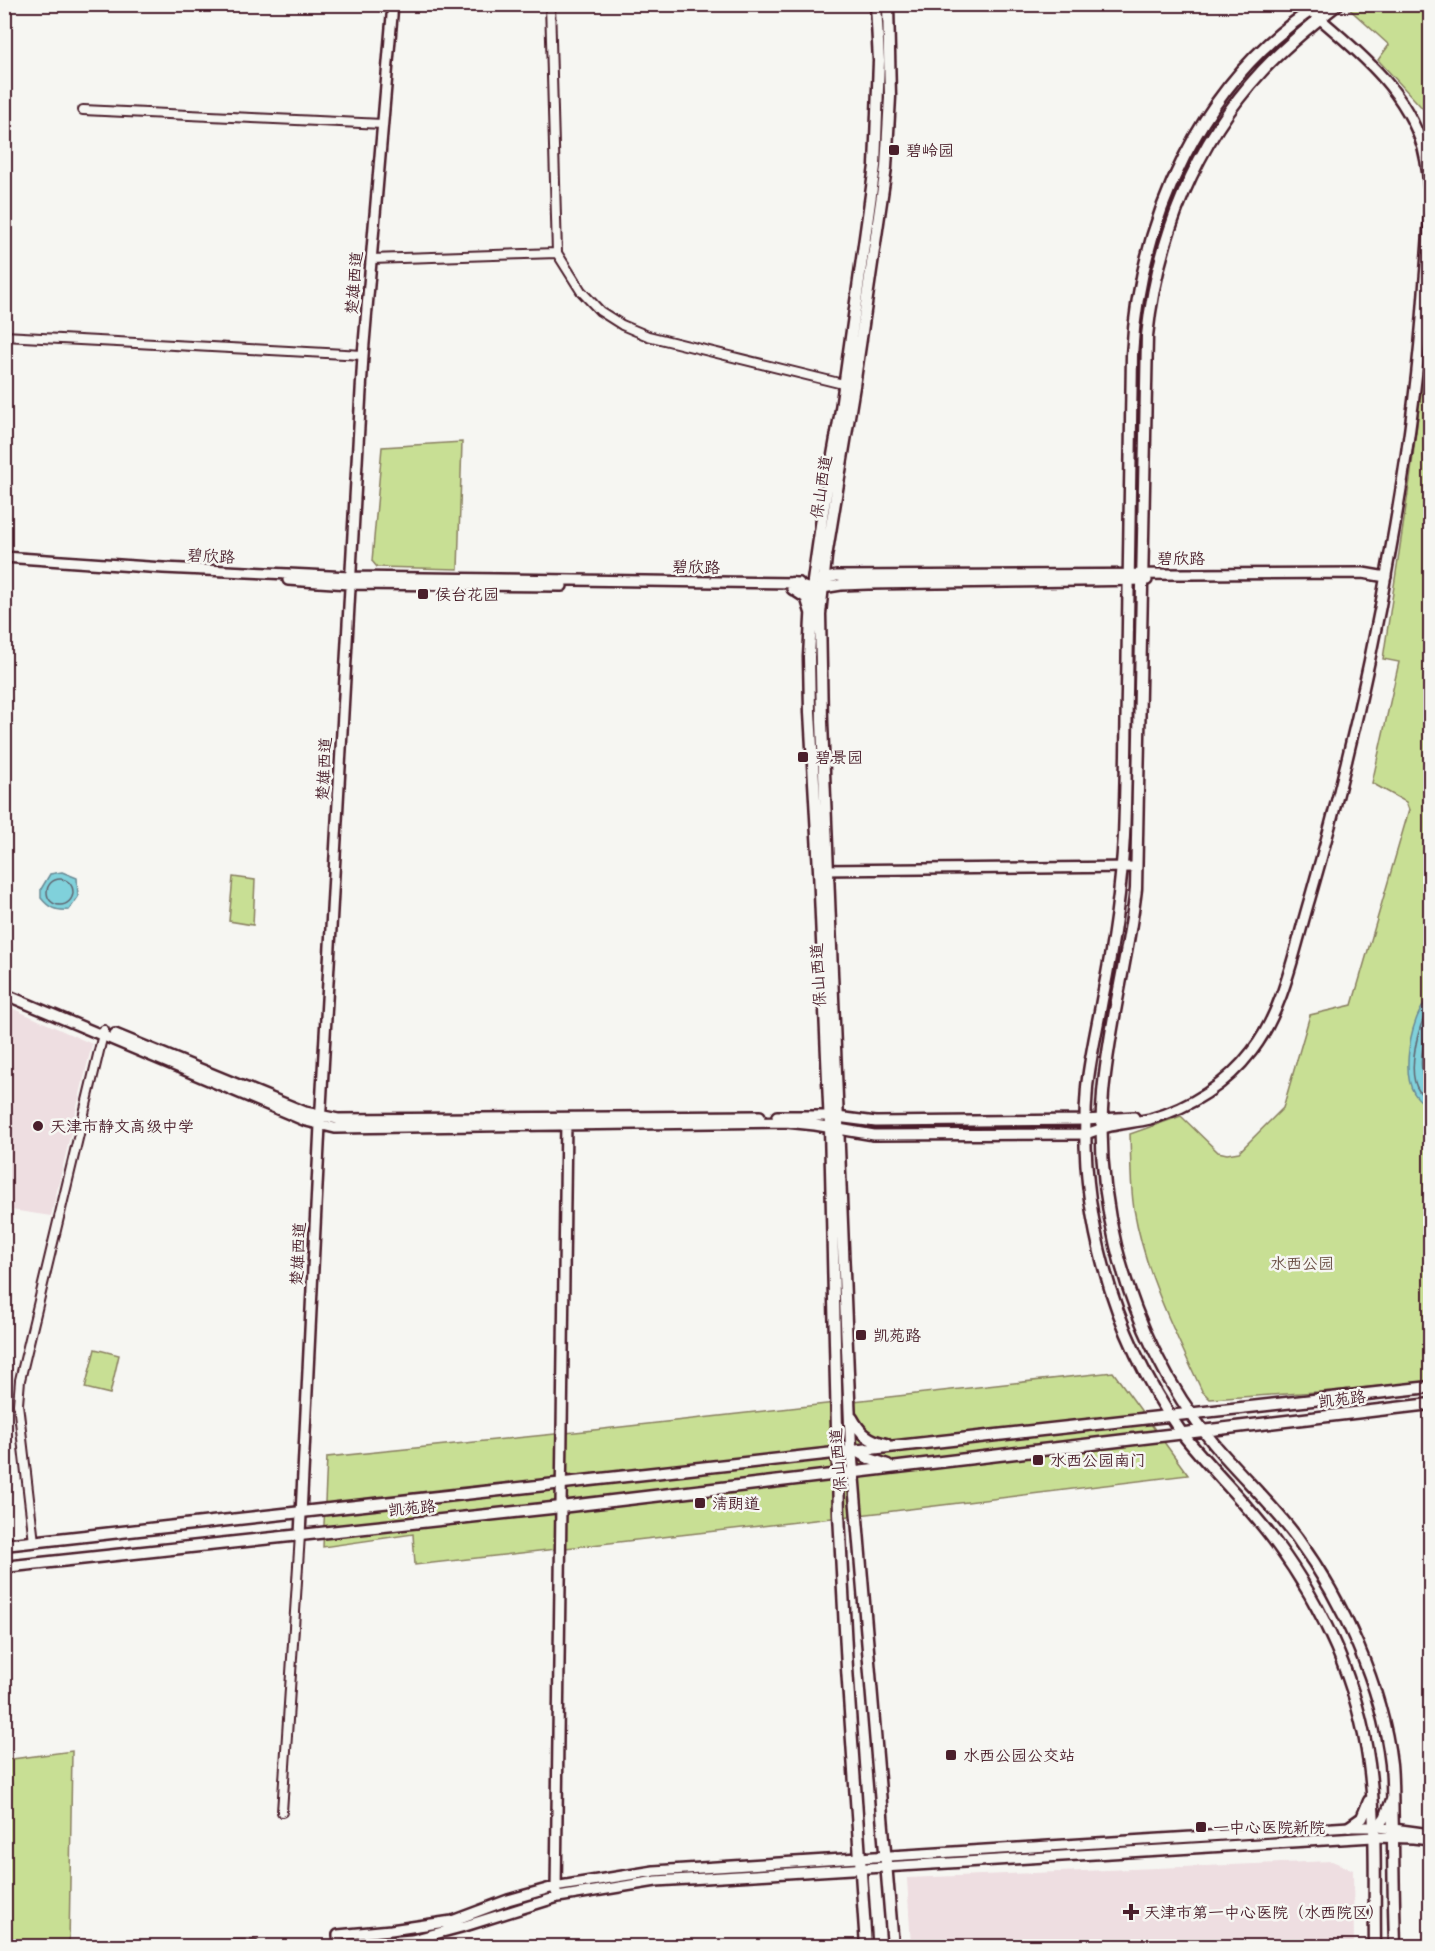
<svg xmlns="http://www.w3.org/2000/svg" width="1435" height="1951" font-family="Sriracha,'LXGW WenKai TC',sans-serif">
  <rect width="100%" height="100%" fill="#f6f6f2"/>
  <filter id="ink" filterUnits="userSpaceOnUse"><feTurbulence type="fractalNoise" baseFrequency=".0167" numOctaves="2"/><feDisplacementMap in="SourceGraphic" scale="12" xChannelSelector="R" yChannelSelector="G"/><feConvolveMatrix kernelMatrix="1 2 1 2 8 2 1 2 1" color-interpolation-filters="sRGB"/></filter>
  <g filter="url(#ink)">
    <!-- built -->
    <path fill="#eedee1" d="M5,1005L92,1044L51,1216L5,1209Z
      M1332,1861L1353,1870L1354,1946H911L907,1878Z"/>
    <!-- green -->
    <path fill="#c8df94" stroke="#897f60" stroke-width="1.5" d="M1345,5H1430V126L1427,113L1378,60L1389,45Z
      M1430,319V1381L1332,1391L1210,1399L1202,1391C1175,1333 1145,1273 1134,1209C1130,1184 1131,1159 1130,1134L1181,1116L1218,1152L1227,1154L1239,1152L1283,1108L1310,1015L1352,1005L1409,810L1406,802L1372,783L1399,662L1383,659L1410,480Z
      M462,442L458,569L377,567L372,561L382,447Z
      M233,877L255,880L253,925L229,921Z
      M95,1349L119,1355L110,1394L85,1388Z
      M1113,1372L1188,1475L885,1512L415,1565L413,1534L323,1547L327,1457L585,1431Z
      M72,1751L69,1946H5V1760Z"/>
    <!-- water -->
    <path fill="#80d1db" stroke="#6a8a95" stroke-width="1.5" d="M62,872L77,878L78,897L69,910C55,911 49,908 41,898V889L50,874Z
      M1430,991V1109C1425,1104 1418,1100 1414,1093C1403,1075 1409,1039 1416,1020C1420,1009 1427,1001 1430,991Z"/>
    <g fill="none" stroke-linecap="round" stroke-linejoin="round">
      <!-- shore -->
      <path stroke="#606671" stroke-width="1.5" d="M47 892a13 13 0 1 1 26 0a13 13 0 1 1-26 0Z
        M1430,1007C1418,1024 1406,1073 1419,1091C1422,1095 1427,1098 1430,1101
        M1430,1021C1423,1038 1415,1077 1430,1091"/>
      <defs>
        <path id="minor" d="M550,4L557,253L581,291L600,311L622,325L648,336L847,385
          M83,110L383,124
          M371,259L557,253
          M4,336L363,355
          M34,1542L18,1404L20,1380L104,1030
          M282,1812L300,1535
          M208,1946L254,1945"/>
        <path id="tertiary" d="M4,557L163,568L350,577L799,583
          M288,580L349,584L562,586
          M819,580L836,576L1363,573L1386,577
          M792,589L806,598L810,611
          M816,589L841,585L868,584L1147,580
          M821,870L1136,867
          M4,994L306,1121L335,1128L786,1122L815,1125L874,1135L1086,1134C1094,1131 1103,1128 1111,1126C1124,1123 1137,1122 1150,1119C1190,1108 1227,1084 1252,1051C1284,1010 1295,947 1310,898C1343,784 1370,670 1390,553C1406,466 1418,380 1424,292C1427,245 1435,194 1423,148C1404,84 1351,46 1303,4
          M115,1034L305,1112L338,1119L760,1116
          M777,1116H829L876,1122L1085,1120L1134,1117
          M300,1535L320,1125L363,355L393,4
          M1376,1829L1385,1817L1391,1801
          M1430,1834L1379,1827H1349L654,1871L554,1887L508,1900L452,1921L391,1930L338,1935L339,1946L412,1940L465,1926L558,1897L656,1881L1373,1837L1413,1838L1430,1840
          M556,1892L566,1120"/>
        <path id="secondary" d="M888,4L890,97L886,168L854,386L826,557L820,614L822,722L851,1448L893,1946
          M1321,4C1202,77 1139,220 1132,355C1130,467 1129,580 1127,692C1126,740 1126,788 1124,836C1121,891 1113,946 1102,1000C1097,1029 1090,1058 1087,1087C1077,1209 1111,1332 1181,1432C1211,1470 1248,1504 1276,1543C1324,1608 1358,1684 1369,1764C1377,1824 1374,1886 1375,1946
          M1338,4C1311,25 1285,46 1262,71C1195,143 1157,239 1147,336L1136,889C1128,958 1109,1024 1103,1093C1099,1143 1104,1197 1116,1246C1134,1318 1167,1388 1214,1444C1241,1476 1272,1504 1297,1538C1343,1601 1382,1686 1391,1764C1393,1786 1392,1809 1393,1832C1393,1870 1394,1908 1395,1946
          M792,583L808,589L815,596
          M852,1418C860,1433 869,1441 886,1444
          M854,1450L870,1459L888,1465
          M4,1545C480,1495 955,1438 1430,1387
          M4,1567L561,1507L1430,1404
          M1349,1827L1362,1818L1369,1801
          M866,1946L847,1668L839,1514L830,1127L819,870L810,712L809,657L813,581L823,511L840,416L875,166L879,61L876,4"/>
      </defs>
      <!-- minor casing -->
      <use href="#minor" stroke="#4a1f2b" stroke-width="12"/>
      <!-- tertiary casing -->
      <use href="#tertiary" stroke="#4a1f2b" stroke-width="14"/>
      <!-- secondary casing -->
      <use href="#secondary" stroke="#4a1f2b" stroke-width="15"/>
      <!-- minor -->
      <use href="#minor" stroke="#f6f6f2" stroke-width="8"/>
      <!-- tertiary -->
      <use href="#tertiary" stroke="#f6f6f2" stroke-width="9"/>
      <!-- secondary -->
      <use href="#secondary" stroke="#f6f6f2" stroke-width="10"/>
    </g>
  </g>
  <!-- markers -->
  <g fill="#4a1f2b" stroke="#f6f6f2" stroke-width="2">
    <rect x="888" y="144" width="12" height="12" rx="3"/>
    <rect x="417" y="588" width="12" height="12" rx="3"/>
    <rect x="797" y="751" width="12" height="12" rx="3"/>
    <circle cx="38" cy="1126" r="6"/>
    <rect x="855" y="1329" width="12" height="12" rx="3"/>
    <rect x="1032" y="1454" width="12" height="12" rx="3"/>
    <rect x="694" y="1497" width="12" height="12" rx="3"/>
    <rect x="945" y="1749" width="12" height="12" rx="3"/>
    <rect x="1195" y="1821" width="12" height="12" rx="3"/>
    <path d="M1128 1903h6v6h6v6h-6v6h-6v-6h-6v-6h6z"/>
  </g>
  <g text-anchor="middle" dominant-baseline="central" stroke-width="5" stroke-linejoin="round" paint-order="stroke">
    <!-- poi labels -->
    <g font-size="16" fill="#4a1f2b" stroke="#f6f6f2" text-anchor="start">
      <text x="906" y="150">碧岭园</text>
      <text x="435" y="594">侯台花园</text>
      <text x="815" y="757">碧景园</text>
      <text x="50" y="1126">天津市静文高级中学</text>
      <text x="873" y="1335">凯苑路</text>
      <text x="1050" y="1460">水西公园南门</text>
      <text x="712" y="1503">清朗道</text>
      <text x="963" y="1755">水西公园公交站</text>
      <text x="1213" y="1827">一中心医院新院</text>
      <text x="1144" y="1912">天津市第一中心医院（水西院区）</text>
    </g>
    <!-- street labels -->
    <g font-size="16" fill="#4a1f2b" stroke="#f6f6f2">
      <text transform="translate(354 283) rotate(-85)">楚雄西道</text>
      <text transform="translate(821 487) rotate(-81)">保山西道</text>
      <text transform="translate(211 556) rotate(3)">碧欣路</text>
      <text x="1181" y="558">碧欣路</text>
      <text transform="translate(696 567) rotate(1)">碧欣路</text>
      <text transform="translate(324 769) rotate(-87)">楚雄西道</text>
      <text transform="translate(818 975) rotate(-93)">保山西道</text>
      <text transform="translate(298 1254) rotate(-87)">楚雄西道</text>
      <text transform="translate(1342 1399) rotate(-7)">凯苑路</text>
      <text transform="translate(838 1460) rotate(-94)">保山西道</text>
      <text transform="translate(412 1508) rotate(-6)">凯苑路</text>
    </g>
    <!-- park labels -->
    <g font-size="16" fill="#6a4f45" stroke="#f6f6f2">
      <text x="1302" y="1263">水西公园</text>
    </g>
  </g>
  <!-- margin -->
  <rect width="1435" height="1951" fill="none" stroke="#f6f6f2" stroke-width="24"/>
  <rect x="12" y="12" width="1411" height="1927" fill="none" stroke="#4a1f2b" stroke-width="2" filter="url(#ink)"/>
</svg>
